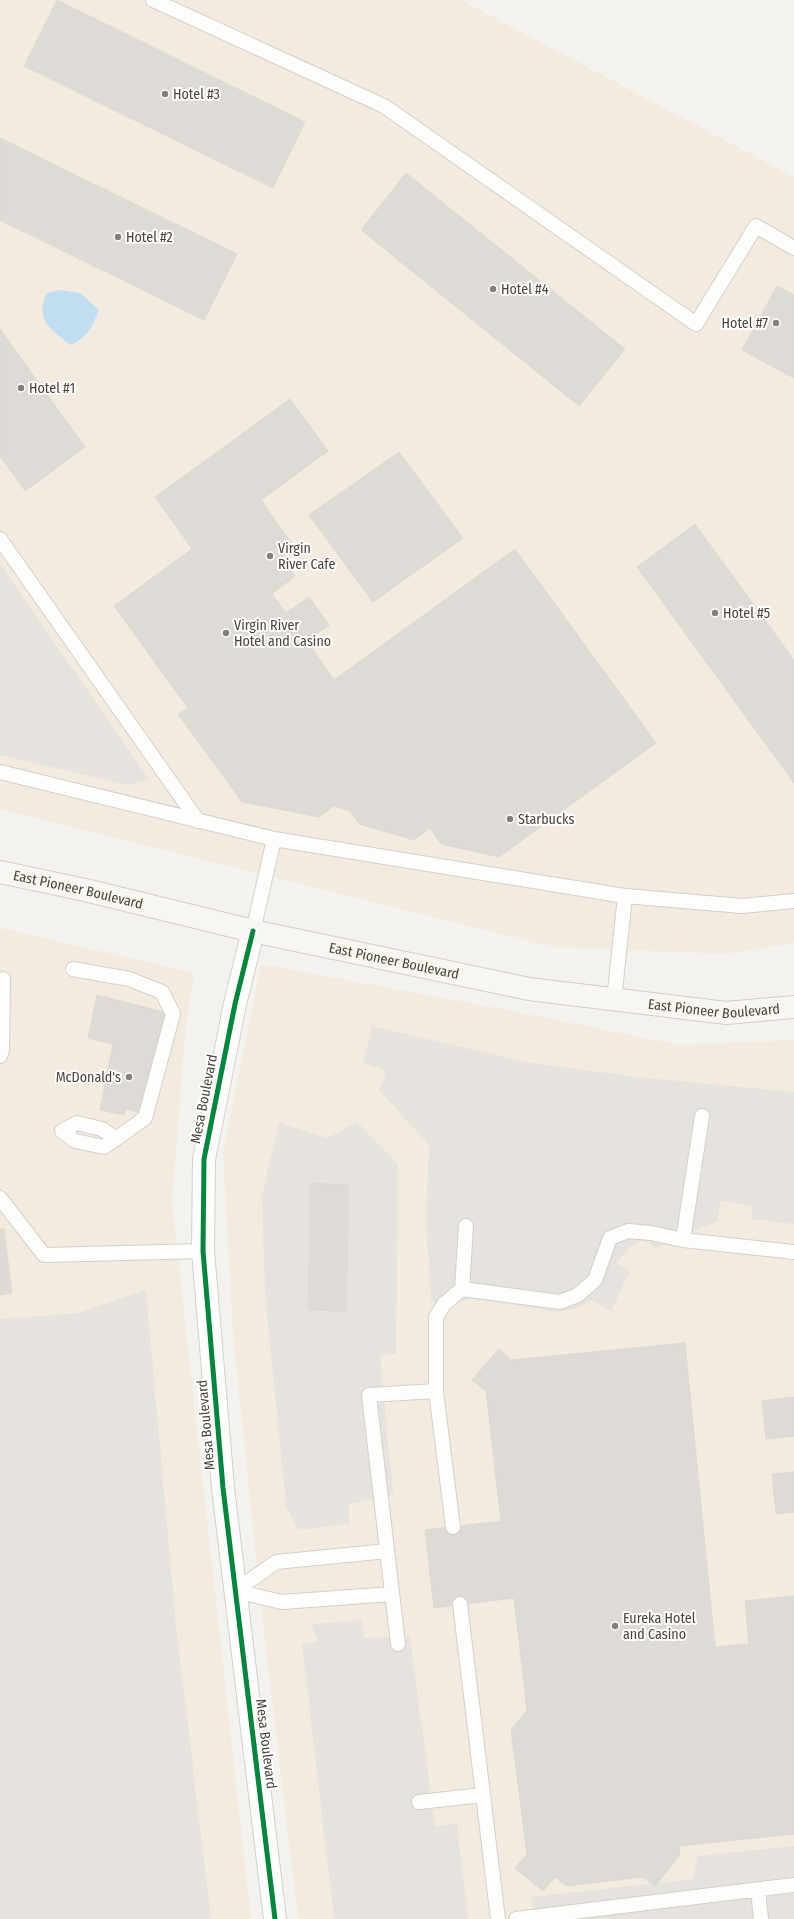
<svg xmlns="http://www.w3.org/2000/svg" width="794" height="1919" font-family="'Fira Sans Condensed',sans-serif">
  <rect width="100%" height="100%" fill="#f4f2ee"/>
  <!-- commercial -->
  <path fill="#f3ebdf" d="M0,0H461L794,177V943L726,954L555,947L0,809Z
    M0,928L194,973L186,1024L172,1201L251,1919H0Z
    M261,964L513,1011L679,1045L794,1040V1919H298L262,1616L233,1336L223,1152Z"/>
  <!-- parking -->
  <path fill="#e6e3df" d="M0,564L149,779L127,785L0,755Z
    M372,1026L526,1062L637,1077L794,1092V1224L751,1219L752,1206L720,1201L718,1221L654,1249L649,1242L641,1241L633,1245L616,1263L630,1271L611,1311L592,1300L576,1308L557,1312L473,1298L455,1303L431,1301L426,1221L429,1145L378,1089L385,1078L384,1070L363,1063Z
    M357,1122L398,1164L396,1354L380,1355L393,1494L349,1504V1524L299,1530L286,1507L265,1293L262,1195L279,1123L327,1138Z
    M146,1290L176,1625L211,1919H0V1319L78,1313Z
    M362,1620L364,1638L410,1636L435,1827L457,1823L468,1919H334L302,1644L318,1642L311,1624Z
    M794,1846V1919H535L531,1897L694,1879L697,1856Z"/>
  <!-- water -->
  <path fill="#c0ddf1" d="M60,290L80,293L99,310C91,328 89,336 71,345C51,330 34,320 47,293Z"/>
  <!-- building -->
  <path fill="#dedbd6" stroke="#dcd9d4" d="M57,0L305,122L273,188L24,66Z
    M0,138L237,254L204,320L0,220Z
    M406,173L625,349L579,406L361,230Z
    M777,286L794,295V378L742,350Z
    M0,329L85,447L25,491L0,456Z
    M290,399L328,451L261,500L295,548L282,558L295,576L272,594L286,613L309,597L329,625L307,641L334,680L515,549L656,743L499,857L441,844L430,828L414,840L359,824L350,811L334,806L319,817L242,802L178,714L188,708L114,606L192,549L155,497Z
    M399,452L463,538L373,602L309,515Z
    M695,524L794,660V783L637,567Z
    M97,995L168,1013L142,1113L126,1109L124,1115L100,1110L113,1044L88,1038Z
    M311,1183L349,1185L346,1311L308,1310Z
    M0,1229H4L12,1293L0,1295Z
    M685,1343L715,1647L749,1644L745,1601L794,1596V1834L679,1846L680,1855L655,1886L643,1877L566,1886L555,1877L543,1891L515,1868L527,1854L511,1730L527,1710L514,1598L434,1608L425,1530L501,1521L486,1391L472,1380L499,1349L511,1360Z
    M794,1397V1436L766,1439L762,1401Z
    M794,1472V1512L776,1514L772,1474Z"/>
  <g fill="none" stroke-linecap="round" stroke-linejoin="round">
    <defs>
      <path id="service" d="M153,0L384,106L696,324L756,226L794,248
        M0,539L198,821
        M0,772L274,839
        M625,896L742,906L794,901
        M253,931L274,839L625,896L614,1000
        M73,969L129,979L162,992L173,1014L145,1118L104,1147L75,1141L62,1131L77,1123L102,1129L116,1139
        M0,1056L2,1050L3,979
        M0,1198L44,1255L203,1251
        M683,1240L702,1116
        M462,1289L560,1302L578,1295L595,1280L610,1238L628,1231L651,1233L683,1240L794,1252
        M453,1527L436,1391V1317L444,1304L462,1289L466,1226
        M235,1591L276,1562L387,1551
        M235,1591L282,1602L392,1594
        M460,1604L498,1919
        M398,1644L369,1395L436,1391
        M419,1802L483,1795
        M758,1890L761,1919
        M516,1919L794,1885"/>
      <path id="tertiary" d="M253,931L235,1004L204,1159L203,1251L223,1488L275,1919"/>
      <g id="secondary">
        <path id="s1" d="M0,872L85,890L253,931L529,989L726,1013L794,1007"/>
      </g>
    </defs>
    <!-- service casing -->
    <use href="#service" stroke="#d2d0cb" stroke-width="16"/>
    <!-- tertiary casing -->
    <use href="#tertiary" stroke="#d2d0cb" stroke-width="24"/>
    <!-- secondary casing -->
    <use href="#secondary" stroke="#d3cfc5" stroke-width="24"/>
    <!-- service -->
    <use href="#service" stroke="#fdfdfc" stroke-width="14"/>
    <!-- tertiary -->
    <use href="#tertiary" stroke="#fdfdfc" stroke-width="22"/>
    <!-- secondary -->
    <use href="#secondary" stroke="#f7f6f1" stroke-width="22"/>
    <defs>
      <path id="cycleway" d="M253,931L235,1004L204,1159L203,1251L223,1488L275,1919"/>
    </defs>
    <!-- cycleway casing -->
    <use href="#cycleway" stroke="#fff" stroke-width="8"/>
    <!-- cycleway -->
    <use href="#cycleway" stroke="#00873e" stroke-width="5"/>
  </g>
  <!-- markers -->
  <g fill="#868178" stroke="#fff" stroke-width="1.5">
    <circle cx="165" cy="94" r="4"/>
    <circle cx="118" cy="237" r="4"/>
    <circle cx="493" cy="289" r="4"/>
    <circle cx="776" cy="323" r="4"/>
    <circle cx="21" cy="388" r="4"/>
    <circle cx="270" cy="556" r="4"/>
    <circle cx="715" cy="613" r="4"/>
    <circle cx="226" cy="633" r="4"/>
    <circle cx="510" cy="819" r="4"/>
    <circle cx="129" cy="1077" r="4"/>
    <circle cx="615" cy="1626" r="4"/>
  </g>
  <g text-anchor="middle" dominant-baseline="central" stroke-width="4" stroke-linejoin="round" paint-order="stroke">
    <!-- poi labels -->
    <g font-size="14" fill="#4b4439" stroke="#fff" text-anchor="start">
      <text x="173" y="94">Hotel #3</text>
      <text x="126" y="237">Hotel #2</text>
      <text x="501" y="289">Hotel #4</text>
      <text x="768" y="323" text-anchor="end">Hotel #7</text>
      <text x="29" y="388">Hotel #1</text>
      <text x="278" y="548">Virgin<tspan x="278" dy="16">River Cafe</tspan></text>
      <text x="723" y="613">Hotel #5</text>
      <text x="234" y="625">Virgin River<tspan x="234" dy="16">Hotel and Casino</tspan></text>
      <text x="518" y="819">Starbucks</text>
      <text x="121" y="1077" text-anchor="end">McDonald's</text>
      <text x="623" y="1618">Eureka Hotel<tspan x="623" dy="16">and Casino</tspan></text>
    </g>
    <!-- street labels -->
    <g font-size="14" fill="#4b4439" stroke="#fff">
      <text stroke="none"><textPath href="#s1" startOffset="80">East Pioneer Boulevard</textPath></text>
      <text stroke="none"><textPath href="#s1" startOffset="404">East Pioneer Boulevard</textPath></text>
      <text stroke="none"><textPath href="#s1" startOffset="728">East Pioneer Boulevard</textPath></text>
      <text transform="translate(204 1099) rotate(-79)">Mesa Boulevard</text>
      <text transform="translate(206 1425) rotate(-95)">Mesa Boulevard</text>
      <text transform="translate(266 1744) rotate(83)">Mesa Boulevard</text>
    </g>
  </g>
</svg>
